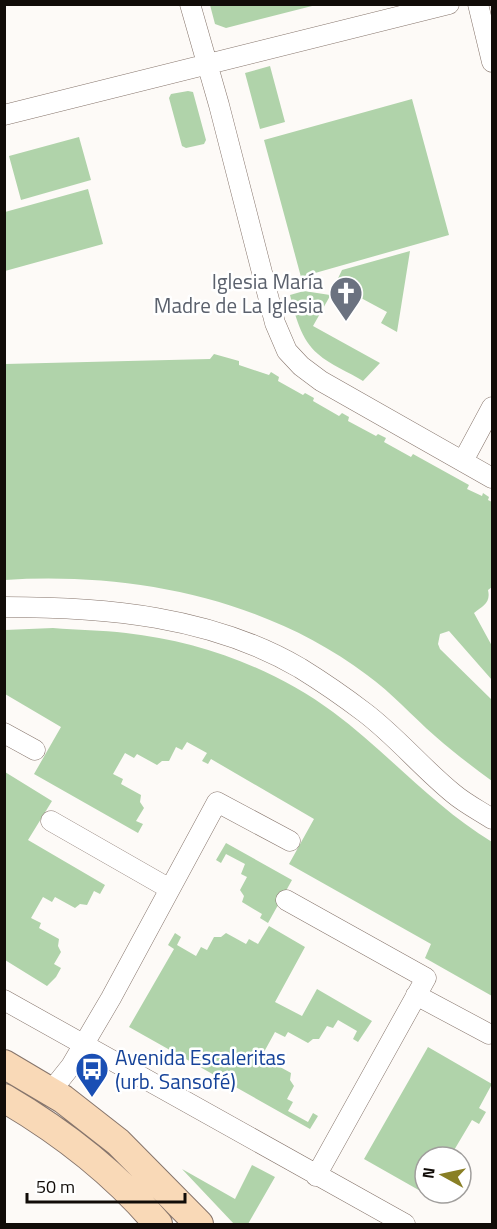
<svg xmlns="http://www.w3.org/2000/svg" width="497" height="1229" font-family="'Titillium Web',sans-serif">
  <rect width="100%" height="100%" fill="#fdfaf7"/>
  <!-- green -->
  <path fill="#b0d3aa" d="M210,5V4L316,5L226,28L215,24Z
    M270,66L285,122L260,129L245,73Z
    M188,91L193,92L206,140L204,144L186,148L182,146L169,98L171,94Z
    M412,99L449,235L301,277L264,140Z
    M79,137L91,180L21,200L9,156Z
    M88,189L103,244L5,271V212Z
    M410,251L397,332L381,323L387,312L361,298L355,309L330,296L313,326L380,363L363,381C349,372 330,365 318,354C301,340 295,315 290,295L304,291L330,295L342,270Z
    M214,354L239,361V365L269,375L271,372L279,377L278,381L303,395L305,393L314,398L313,401L339,416L342,413L349,417L348,421L376,436L378,434L386,438L384,442L411,457L413,454L469,485L467,489L482,496L483,493L489,497L488,500L492,502V587L488,590C491,603 483,606 474,613L492,646V680L449,631L440,634L438,644L440,649L492,700V781C473,767 453,752 435,736C412,716 392,693 367,675C265,598 130,572 5,580V364L210,359Z
    M53,628C77,630 102,630 126,633C199,641 274,668 333,712C388,753 433,806 492,842V996L425,958L431,944L289,864L314,819L211,759L208,764L202,761L207,753L187,742L182,750L176,747L169,761H162L157,765L137,754L134,758L125,753L113,774L123,779L121,784L141,795L140,802L144,808L136,821L143,824L138,833L34,774L61,727L5,694V630Z
    M5,772L52,801L28,840L105,885L100,894L94,891L87,905L80,904L75,908L55,897L52,902L43,897L31,918L41,923L39,928L59,939L58,946L61,952L54,964L61,968L56,977L47,986L5,960Z
    M226,843L292,880L268,923L260,918L262,914L242,902L244,896L240,890L247,877L241,874L245,864L226,854L221,863L216,860Z
    M269,926L305,947L275,1002L302,1016L317,989L372,1021L358,1042L353,1039L357,1031L338,1020L333,1028L327,1026L319,1039H313L308,1043L288,1032L285,1037L275,1032L264,1052L274,1058L271,1062L291,1073L290,1080L294,1086L287,1099L293,1102L288,1111L308,1122L313,1113L318,1116L310,1129L129,1027L174,949L168,945L175,933L181,937L177,945L196,956L201,947L207,950L214,937H221L226,933L246,944L249,939L258,944Z
    M428,1047L492,1084L479,1108L486,1112L479,1124L472,1120L450,1157H425V1193H433L431,1197L364,1159Z
    M252,1165L275,1177L248,1224H234L182,1169L235,1199Z"/>
  <g fill="none" stroke-linecap="round" stroke-linejoin="round">
    <defs>
      <path id="street" d="M190,4L219,105L275,323L287,351L301,366L321,381L492,478
        M478,4L492,62
        M4,115L449,4
        M463,461L492,407
        M4,607C105,607 211,616 300,668C321,681 343,696 364,712C396,736 423,769 454,794C466,804 480,811 492,819
        M4,733L35,750
        M51,821L170,889
        M286,900L426,978L316,1176
        M416,995L489,1034
        M4,1000L405,1224
        M51,1091L71,1066L111,998L217,802L290,841"/>
      <path id="secondary" d="M4,1064L63,1099L118,1142L199,1224
        M4,1098C62,1132 115,1173 158,1224"/>
    </defs>
    <!-- street casing -->
    <use href="#street" stroke="#86756c" stroke-width="21"/>
    <!-- secondary casing -->
    <use href="#secondary" stroke="#86756c" stroke-width="30"/>
    <!-- street -->
    <use href="#street" stroke="#fff" stroke-width="20"/>
    <!-- secondary -->
    <use href="#secondary" stroke="#f9d9b7" stroke-width="28"/>
  </g>
  <!-- icons -->
  <defs>
    <symbol id="church-pin" viewBox="-11 -11 22 30"><path d="M0 17L-7.5 6A9.5 9.5 0 1 1 7.5 6Z" fill="#6b7280" stroke="#fff"/><path d="M-1.2-6h2.4v3.5h3.3v2.4h-3.3V6h-2.4V-.1h-3.3v-2.4h3.3Z" fill="#fff"/></symbol>
    <symbol id="bus-pin" viewBox="-11 -11 22 30"><path d="M0 17L-7.5 6A9.5 9.5 0 1 1 7.5 6Z" fill="#1a4fb4" stroke="#fff"/><path d="M-5-6H5V4H4V6H2V4H-2V6H-4V4H-5ZM-3.5-4V0h7V-4ZM-3.5 1.2v1.5H-2V1.2ZM2 1.2v1.5H3.5V1.2Z" fill="#fff"/></symbol>
  </defs>
  <g fill-rule="evenodd">
    <use href="#church-pin" x="327" y="274" width="38" height="52"/>
    <use href="#bus-pin" x="73" y="1050" width="38" height="52"/>
  </g>
  <g text-anchor="middle" dominant-baseline="central" stroke-width="5" stroke-linejoin="round" paint-order="stroke">
    <!-- worship labels -->
    <g font-size="21" fill="#5b616d" stroke="#fff" text-anchor="end">
      <text x="323" y="281">Iglesia María<tspan x="323" dy="24">Madre de La Iglesia</tspan></text>
    </g>
    <!-- transit labels -->
    <g font-size="21" fill="#164399" stroke="#fff" text-anchor="start">
      <text x="115" y="1057">Avenida Escaleritas<tspan x="115" dy="24">(urb. Sansofé)</tspan></text>
    </g>
  </g>
  <!-- border -->
  <rect width="497" height="1229" fill="none" stroke="#110c08" stroke-width="12"/>
  <!-- north arrow -->
  <g transform="translate(443 1175) rotate(278)"><circle r="28" fill="#ffffff" stroke="#a09e9c" stroke-width="1.5"/>
  <path d="M0-4.5L10 22L0 15L-10 22Z" fill="#897f25"/>
  <text y="-9" font-size="16" font-weight="bold" text-anchor="middle" fill="#110c08">N</text>
  </g>
  <!-- scale -->
  <path d="M27 1193v9h158v-9" fill="none" stroke="#110c08" stroke-width="3"/>
  <text x="36" y="1193" font-size="18" fill="#110c08" stroke="#ffffff" stroke-width="4.5" paint-order="stroke">50 m</text>
</svg>
